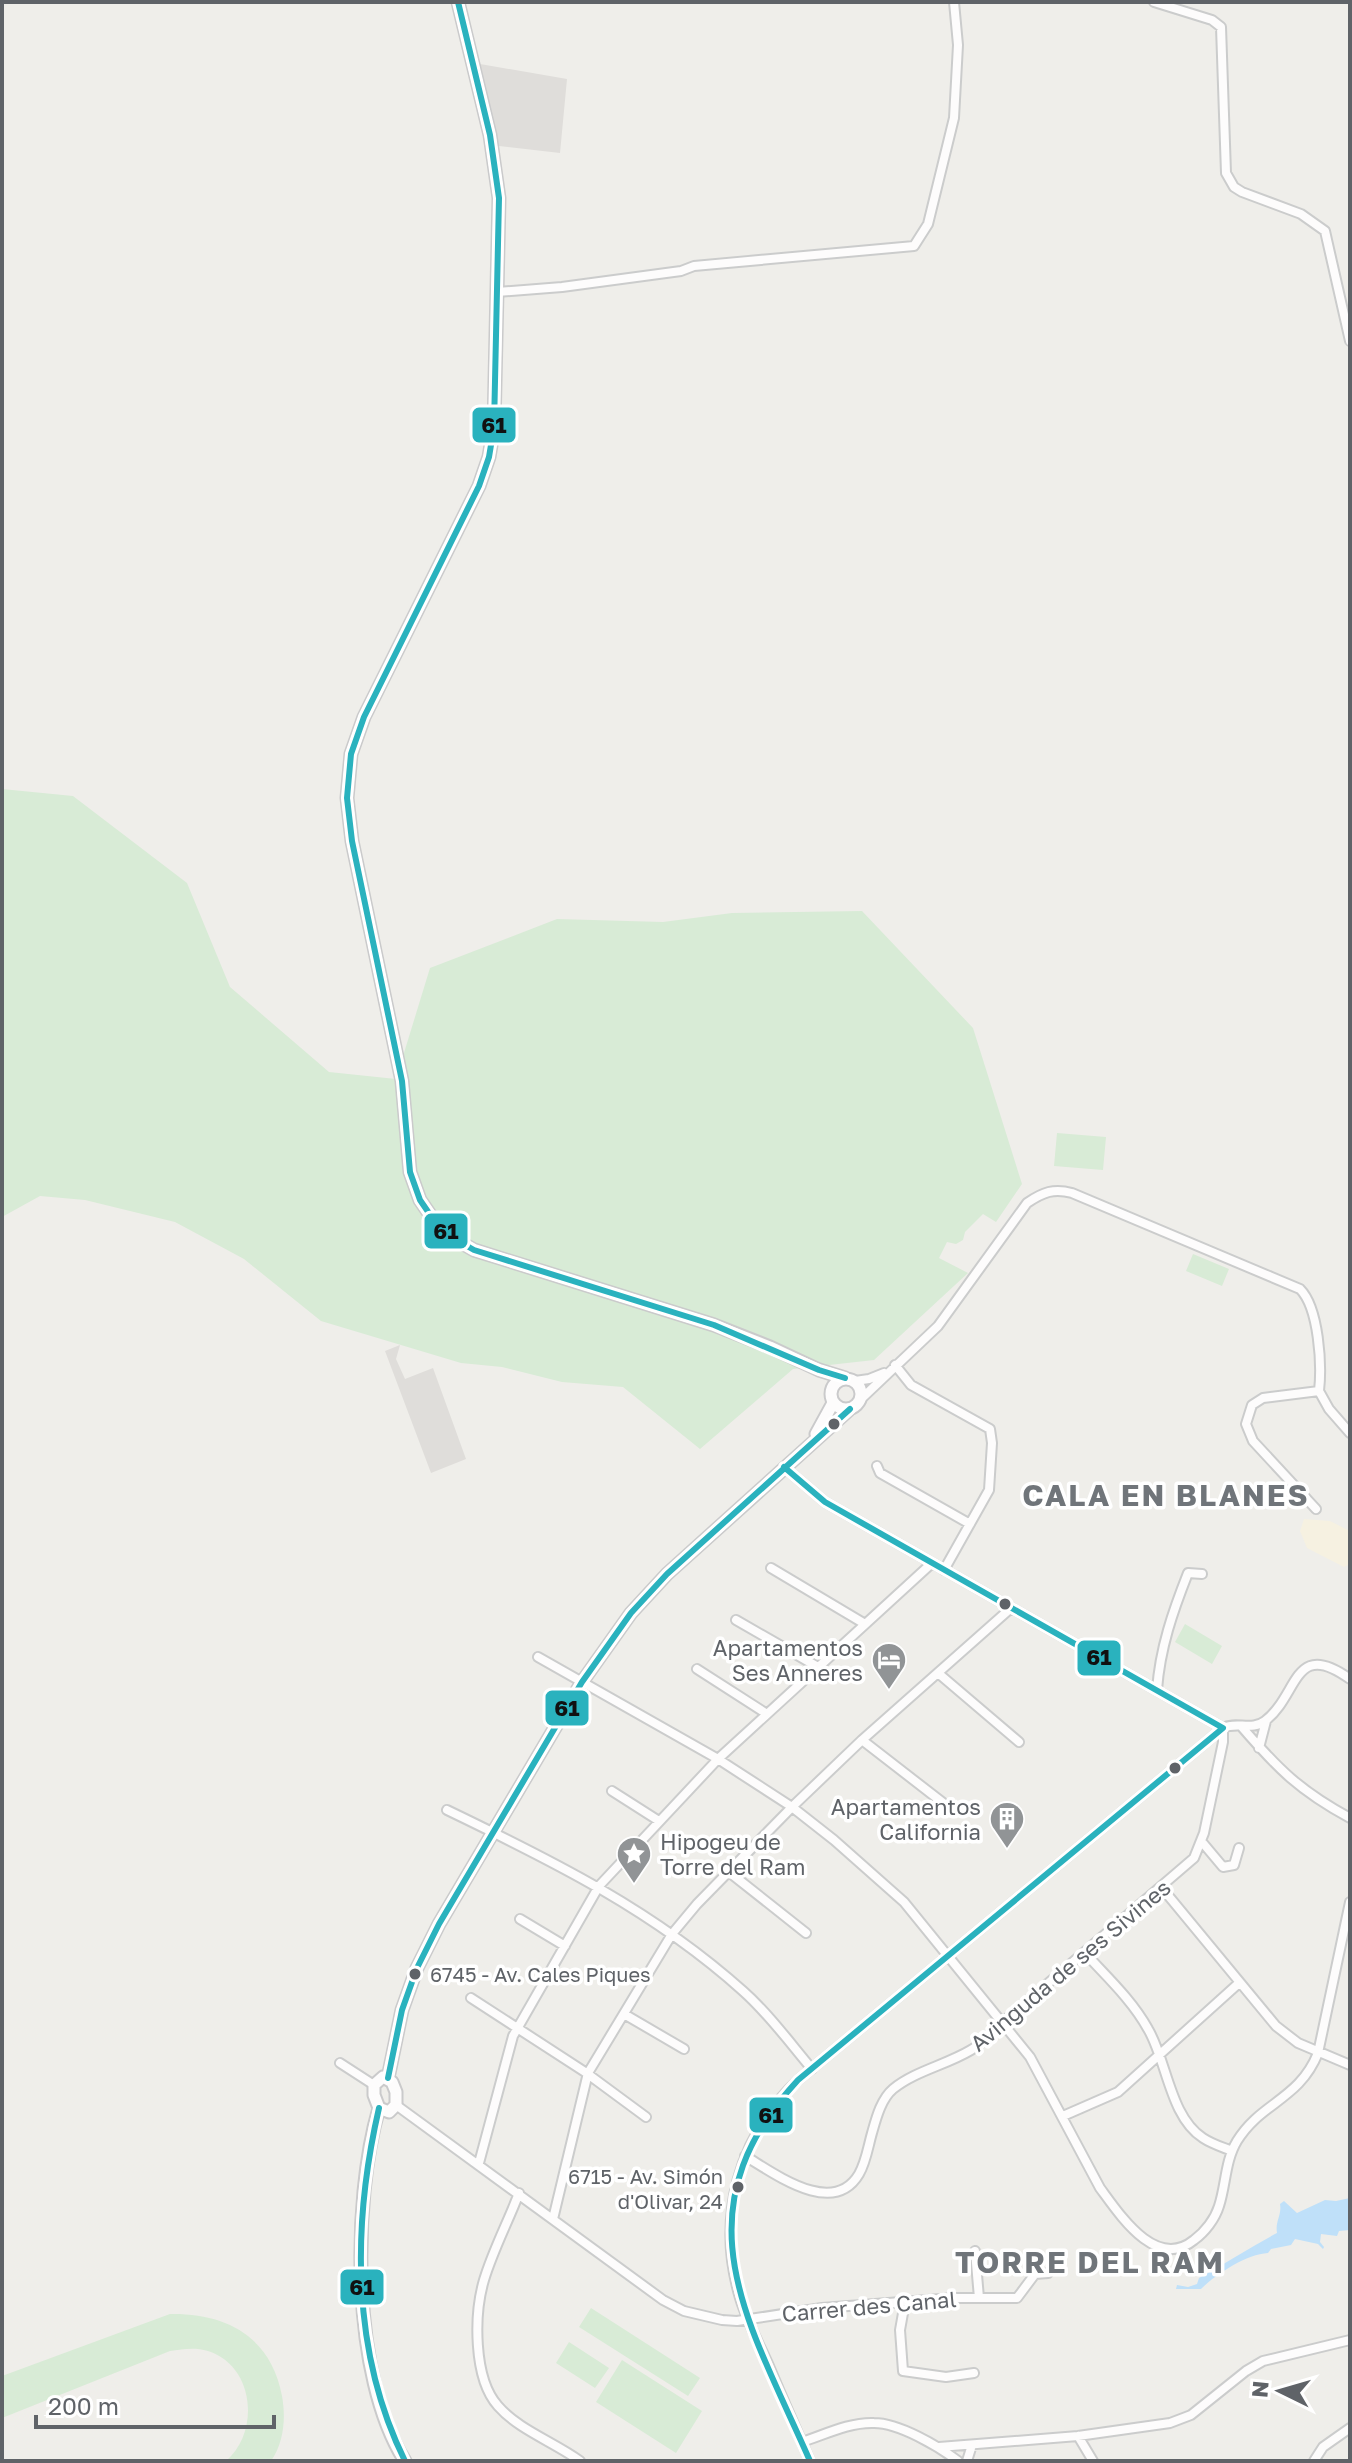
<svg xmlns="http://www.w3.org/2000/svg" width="1352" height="2463" font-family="'Golos Text',sans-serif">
  <rect width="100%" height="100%" fill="#efeeea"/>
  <!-- industrial -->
  <path fill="#dfddda" d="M480,64L567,79L560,153L499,146Z
    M400,1345L396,1359L405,1379L433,1368L466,1459L431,1473L385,1351Z"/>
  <!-- green -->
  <path fill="#d8ebd6" d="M2,789L73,796L187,883L230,987L329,1072L396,1079L430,968L557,919L663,922L732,913L862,911L973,1028L1022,1184L996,1222L983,1214L965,1232L963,1240L956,1244L947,1242L939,1258L968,1273L874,1360L793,1369L700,1449L623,1387L562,1382L502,1367L461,1363L321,1321L244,1259L175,1222L85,1200L40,1196L2,1217Z
    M1057,1133L1106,1137L1103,1170L1054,1166Z
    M1193,1254L1229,1269L1222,1286L1186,1271Z
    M1185,1624L1222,1646L1212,1664L1175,1642Z
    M591,2308L700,2378L688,2396L579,2327Z
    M170,2314C227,2313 271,2337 282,2396C286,2418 284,2442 271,2461H226C260,2432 255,2366 208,2351C195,2347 183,2349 170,2351L2,2418V2376Z
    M569,2342L609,2368L595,2388L556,2363Z
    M622,2360L702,2411L676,2453L596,2402Z"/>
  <!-- sand -->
  <path fill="#f6f1e1" d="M1304,1519L1330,1521L1350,1531V1564L1344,1567L1307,1548L1300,1531Z"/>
  <!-- water -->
  <path fill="#bfe0f9" d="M1350,2198V2230L1339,2231L1337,2236L1321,2234L1320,2242L1324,2247L1323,2249L1318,2244L1295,2239L1291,2245L1271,2249L1268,2253C1247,2254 1216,2274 1201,2289H1176L1177,2285L1188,2287L1197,2284L1199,2278C1225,2264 1250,2247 1277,2233C1275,2221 1282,2215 1280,2204L1284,2201L1297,2213L1325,2200L1336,2201Z"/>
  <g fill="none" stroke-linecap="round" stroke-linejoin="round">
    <defs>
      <path id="street" d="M1154,2L1212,20L1221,27L1226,173L1234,187L1242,192L1301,214L1325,231L1350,341
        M497,292L562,287L681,271L694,266L914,246L928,224L954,118L958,45L954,2
        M895,1365L911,1385L990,1429L992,1443L989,1490L944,1570
        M855,1381L869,1379L884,1373
        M1319,1391L1329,1409L1350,1433
        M860,1400L938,1326L1027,1203C1043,1192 1054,1188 1072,1193L1300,1289C1319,1308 1322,1365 1319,1391
        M877,1466L880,1473L970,1524
        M784,1467L825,1502L1223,1728
        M1316,1509L1253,1441L1246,1424L1252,1405L1263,1398L1319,1391
        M771,1568L865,1624
        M736,1620L818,1667
        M538,1657L718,1759L792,1807L834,1840L904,1902L1030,2057L1100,2188C1120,2215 1156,2271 1194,2240C1205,2232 1215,2219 1219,2206C1226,2185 1225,2161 1237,2141C1261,2102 1299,2100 1318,2053L1350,1902
        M697,1669L767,1714
        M938,1673L1019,1742
        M1157,1690C1160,1648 1173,1611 1188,1573L1202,1574
        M1241,1726C1278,1769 1300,1791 1350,1818
        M862,1740L951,1809
        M1259,1748L1266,1721
        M612,1791L659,1821
        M447,1810C553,1861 654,1911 743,1991C769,2014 790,2043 812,2069
        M1202,1842L1223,1867L1234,1865L1239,1848
        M729,1872L806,1933
        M1162,1888L1276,2026L1298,2043L1350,2065
        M520,1919L565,1946
        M1085,1953C1107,1977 1132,2000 1148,2029C1167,2061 1170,2117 1203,2138C1212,2144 1222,2147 1232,2151
        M471,1998L585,2072L646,2117
        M624,2014L684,2049
        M340,2063L374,2085
        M396,2105L663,2300L684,2311L722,2320L737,2321L822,2308L954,2298H1017L1035,2274L1048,2273
        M1063,2116L1118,2092L1239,1983
        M745,2156C774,2173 833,2218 859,2174C866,2162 868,2147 872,2133C876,2119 881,2099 893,2089C915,2071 946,2065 971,2050C983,2043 993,2032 1003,2022L1194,1858L1204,1833L1223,1742V1728
        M479,2163L513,2036L599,1886L718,1759L932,1563
        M519,2193C508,2222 493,2250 484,2280C474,2314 473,2378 498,2406C519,2430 554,2442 580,2461
        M553,2219L588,2073L672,1934L697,1904L792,1807L862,1740L1011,1608
        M975,2251L979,2298
        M905,2302L900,2330L903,2371L946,2377L974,2373
        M1078,2436L1093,2461
        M802,2442C824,2435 849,2422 874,2423C899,2423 938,2446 958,2461
        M939,2447L1078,2436L1170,2423L1191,2415L1246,2371L1263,2361L1350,2340
        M810,2461C796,2429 782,2397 769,2366C759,2344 747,2321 740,2298C716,2218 738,2137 798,2080L1223,1728C1236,1721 1252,1731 1265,1721C1299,1695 1293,1638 1350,1679
        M967,2461L972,2445
        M1314,2461L1323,2447L1350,2428"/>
      <path id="secondary" d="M458,2L490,135L499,198L494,427L489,457L479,486L364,717L351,754L347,798L352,841L402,1081L410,1172L420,1200L433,1219L453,1238L474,1250L714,1325L770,1347L819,1370L845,1378
        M831 1394a15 15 0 1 1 30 0a15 15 0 1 1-30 0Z
        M816,1434L833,1403
        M383,2077L392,2082L396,2092V2105L389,2112L379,2108L374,2095V2085Z
        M388,2078L402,2010L417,1968L439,1924L582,1682L631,1613L667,1574L850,1409
        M379,2108C352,2201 351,2377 405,2461"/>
    </defs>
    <!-- street casing -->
    <use href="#street" stroke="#cbcccc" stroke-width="12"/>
    <!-- secondary casing -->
    <use href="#secondary" stroke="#cacacb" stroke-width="15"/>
    <!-- street -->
    <use href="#street" stroke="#fdfcfc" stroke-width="8"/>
    <!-- secondary -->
    <use href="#secondary" stroke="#fdfcfc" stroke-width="11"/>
    <defs>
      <path id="bus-1" d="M458,2L490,135L499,198L494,427L489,457L479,486L364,717L351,754L347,798L352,841L402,1081L410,1172L420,1200L433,1219L453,1238L474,1250L714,1325L819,1370L845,1378
        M784,1467L825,1502L1223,1728L798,2080C675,2213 749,2322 810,2461
        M388,2078L402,2010L417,1968L439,1924L582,1682L631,1613L667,1574L850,1409
        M379,2108C352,2225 351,2352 405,2461"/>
    </defs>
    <!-- bus-1 casing -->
    <use href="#bus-1" stroke="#fff" stroke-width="12"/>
    <!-- bus-1 -->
    <use href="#bus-1" stroke="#2ab2be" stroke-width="6"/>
  </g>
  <!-- icons -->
  <defs>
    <symbol id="hotel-pin" viewBox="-11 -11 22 30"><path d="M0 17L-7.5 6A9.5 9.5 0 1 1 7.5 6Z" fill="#919496" stroke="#fff"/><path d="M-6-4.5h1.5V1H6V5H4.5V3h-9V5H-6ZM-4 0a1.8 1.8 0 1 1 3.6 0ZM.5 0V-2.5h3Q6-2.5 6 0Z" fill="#fff"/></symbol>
    <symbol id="building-pin" viewBox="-11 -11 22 30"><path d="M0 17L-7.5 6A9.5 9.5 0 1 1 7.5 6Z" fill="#919496" stroke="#fff"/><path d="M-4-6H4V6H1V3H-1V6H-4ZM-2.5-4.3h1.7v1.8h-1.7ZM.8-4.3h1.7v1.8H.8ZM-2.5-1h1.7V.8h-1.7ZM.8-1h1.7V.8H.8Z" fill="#fff"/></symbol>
    <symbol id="sight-pin" viewBox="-11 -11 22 30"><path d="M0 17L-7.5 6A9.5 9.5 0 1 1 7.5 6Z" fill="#919496" stroke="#fff"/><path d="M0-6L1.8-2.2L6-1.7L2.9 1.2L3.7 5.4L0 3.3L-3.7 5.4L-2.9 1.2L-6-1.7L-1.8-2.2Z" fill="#fff"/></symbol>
  </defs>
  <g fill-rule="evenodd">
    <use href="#hotel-pin" x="869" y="1640" width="40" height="54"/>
    <use href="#building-pin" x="987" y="1799" width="40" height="54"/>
    <use href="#sight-pin" x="614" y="1834" width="40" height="54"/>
  </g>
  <!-- markers -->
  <g fill="#5f6368" stroke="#fff" stroke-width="3">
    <circle cx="834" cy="1424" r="7"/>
    <circle cx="1005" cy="1604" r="7"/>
    <circle cx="1175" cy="1768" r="7"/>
    <circle cx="415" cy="1974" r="7"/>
    <circle cx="738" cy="2187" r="7"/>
  </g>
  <g text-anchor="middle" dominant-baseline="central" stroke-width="7" stroke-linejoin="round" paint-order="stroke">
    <!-- bus labels -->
    <g font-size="20" fill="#5f6368" stroke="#fff" text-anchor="start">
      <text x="430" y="1974">6745 - Av. Cales Piques</text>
      <text x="723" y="2176" text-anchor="end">6715 - Av. Simón<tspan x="723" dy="25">d'Olivar, 24</tspan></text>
    </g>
    <!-- poi labels -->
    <g font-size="22" fill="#5f6368" stroke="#fff" text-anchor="end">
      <text x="863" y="1647">Apartamentos<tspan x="863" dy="25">Ses Anneres</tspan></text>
      <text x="981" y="1806">Apartamentos<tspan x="981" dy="25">California</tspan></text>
      <text x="660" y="1841" text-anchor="start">Hipogeu de<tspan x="660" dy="25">Torre del Ram</tspan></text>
    </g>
    <!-- street labels -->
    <g font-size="22" fill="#5f6368" stroke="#fff">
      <text transform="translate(1070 1965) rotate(-40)">Avinguda de ses Sivines</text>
      <text transform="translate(869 2306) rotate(-5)">Carrer des Canal</text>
    </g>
    <!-- district labels -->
    <g font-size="30" font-weight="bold" letter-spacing="2" fill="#70757a" stroke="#fff">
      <text x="1166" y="1495">CALA EN BLANES</text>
      <text x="1090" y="2262">TORRE DEL RAM</text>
    </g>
  </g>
  <g stroke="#fff" stroke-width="3">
    <rect x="471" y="406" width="46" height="38" rx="8" fill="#2ab2be"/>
    <rect x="423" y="1212" width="46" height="38" rx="8" fill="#2ab2be"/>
    <rect x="1076" y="1639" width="46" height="38" rx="8" fill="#2ab2be"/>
    <rect x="544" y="1689" width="46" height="38" rx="8" fill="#2ab2be"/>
    <rect x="748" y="2096" width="46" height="38" rx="8" fill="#2ab2be"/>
    <rect x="339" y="2268" width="46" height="38" rx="8" fill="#2ab2be"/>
  </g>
  <g font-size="22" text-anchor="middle" font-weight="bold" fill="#111">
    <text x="494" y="433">61</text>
    <text x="446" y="1239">61</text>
    <text x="1099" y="1665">61</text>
    <text x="567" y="1716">61</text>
    <text x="771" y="2123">61</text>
    <text x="362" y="2295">61</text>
  </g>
  <!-- border -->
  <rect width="1352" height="2463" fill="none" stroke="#5f6368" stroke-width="8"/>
  <!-- north arrow -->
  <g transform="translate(1280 2391) rotate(275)" stroke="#ffffff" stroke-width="6" paint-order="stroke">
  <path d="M0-6L14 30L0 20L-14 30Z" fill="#5f6368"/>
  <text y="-12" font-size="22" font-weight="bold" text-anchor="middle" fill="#5f6368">N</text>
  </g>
  <!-- scale -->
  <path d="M36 2415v12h238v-12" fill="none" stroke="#5f6368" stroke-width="4"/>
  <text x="48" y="2415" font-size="24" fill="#5f6368" stroke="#ffffff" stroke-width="6" paint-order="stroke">200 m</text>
</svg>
